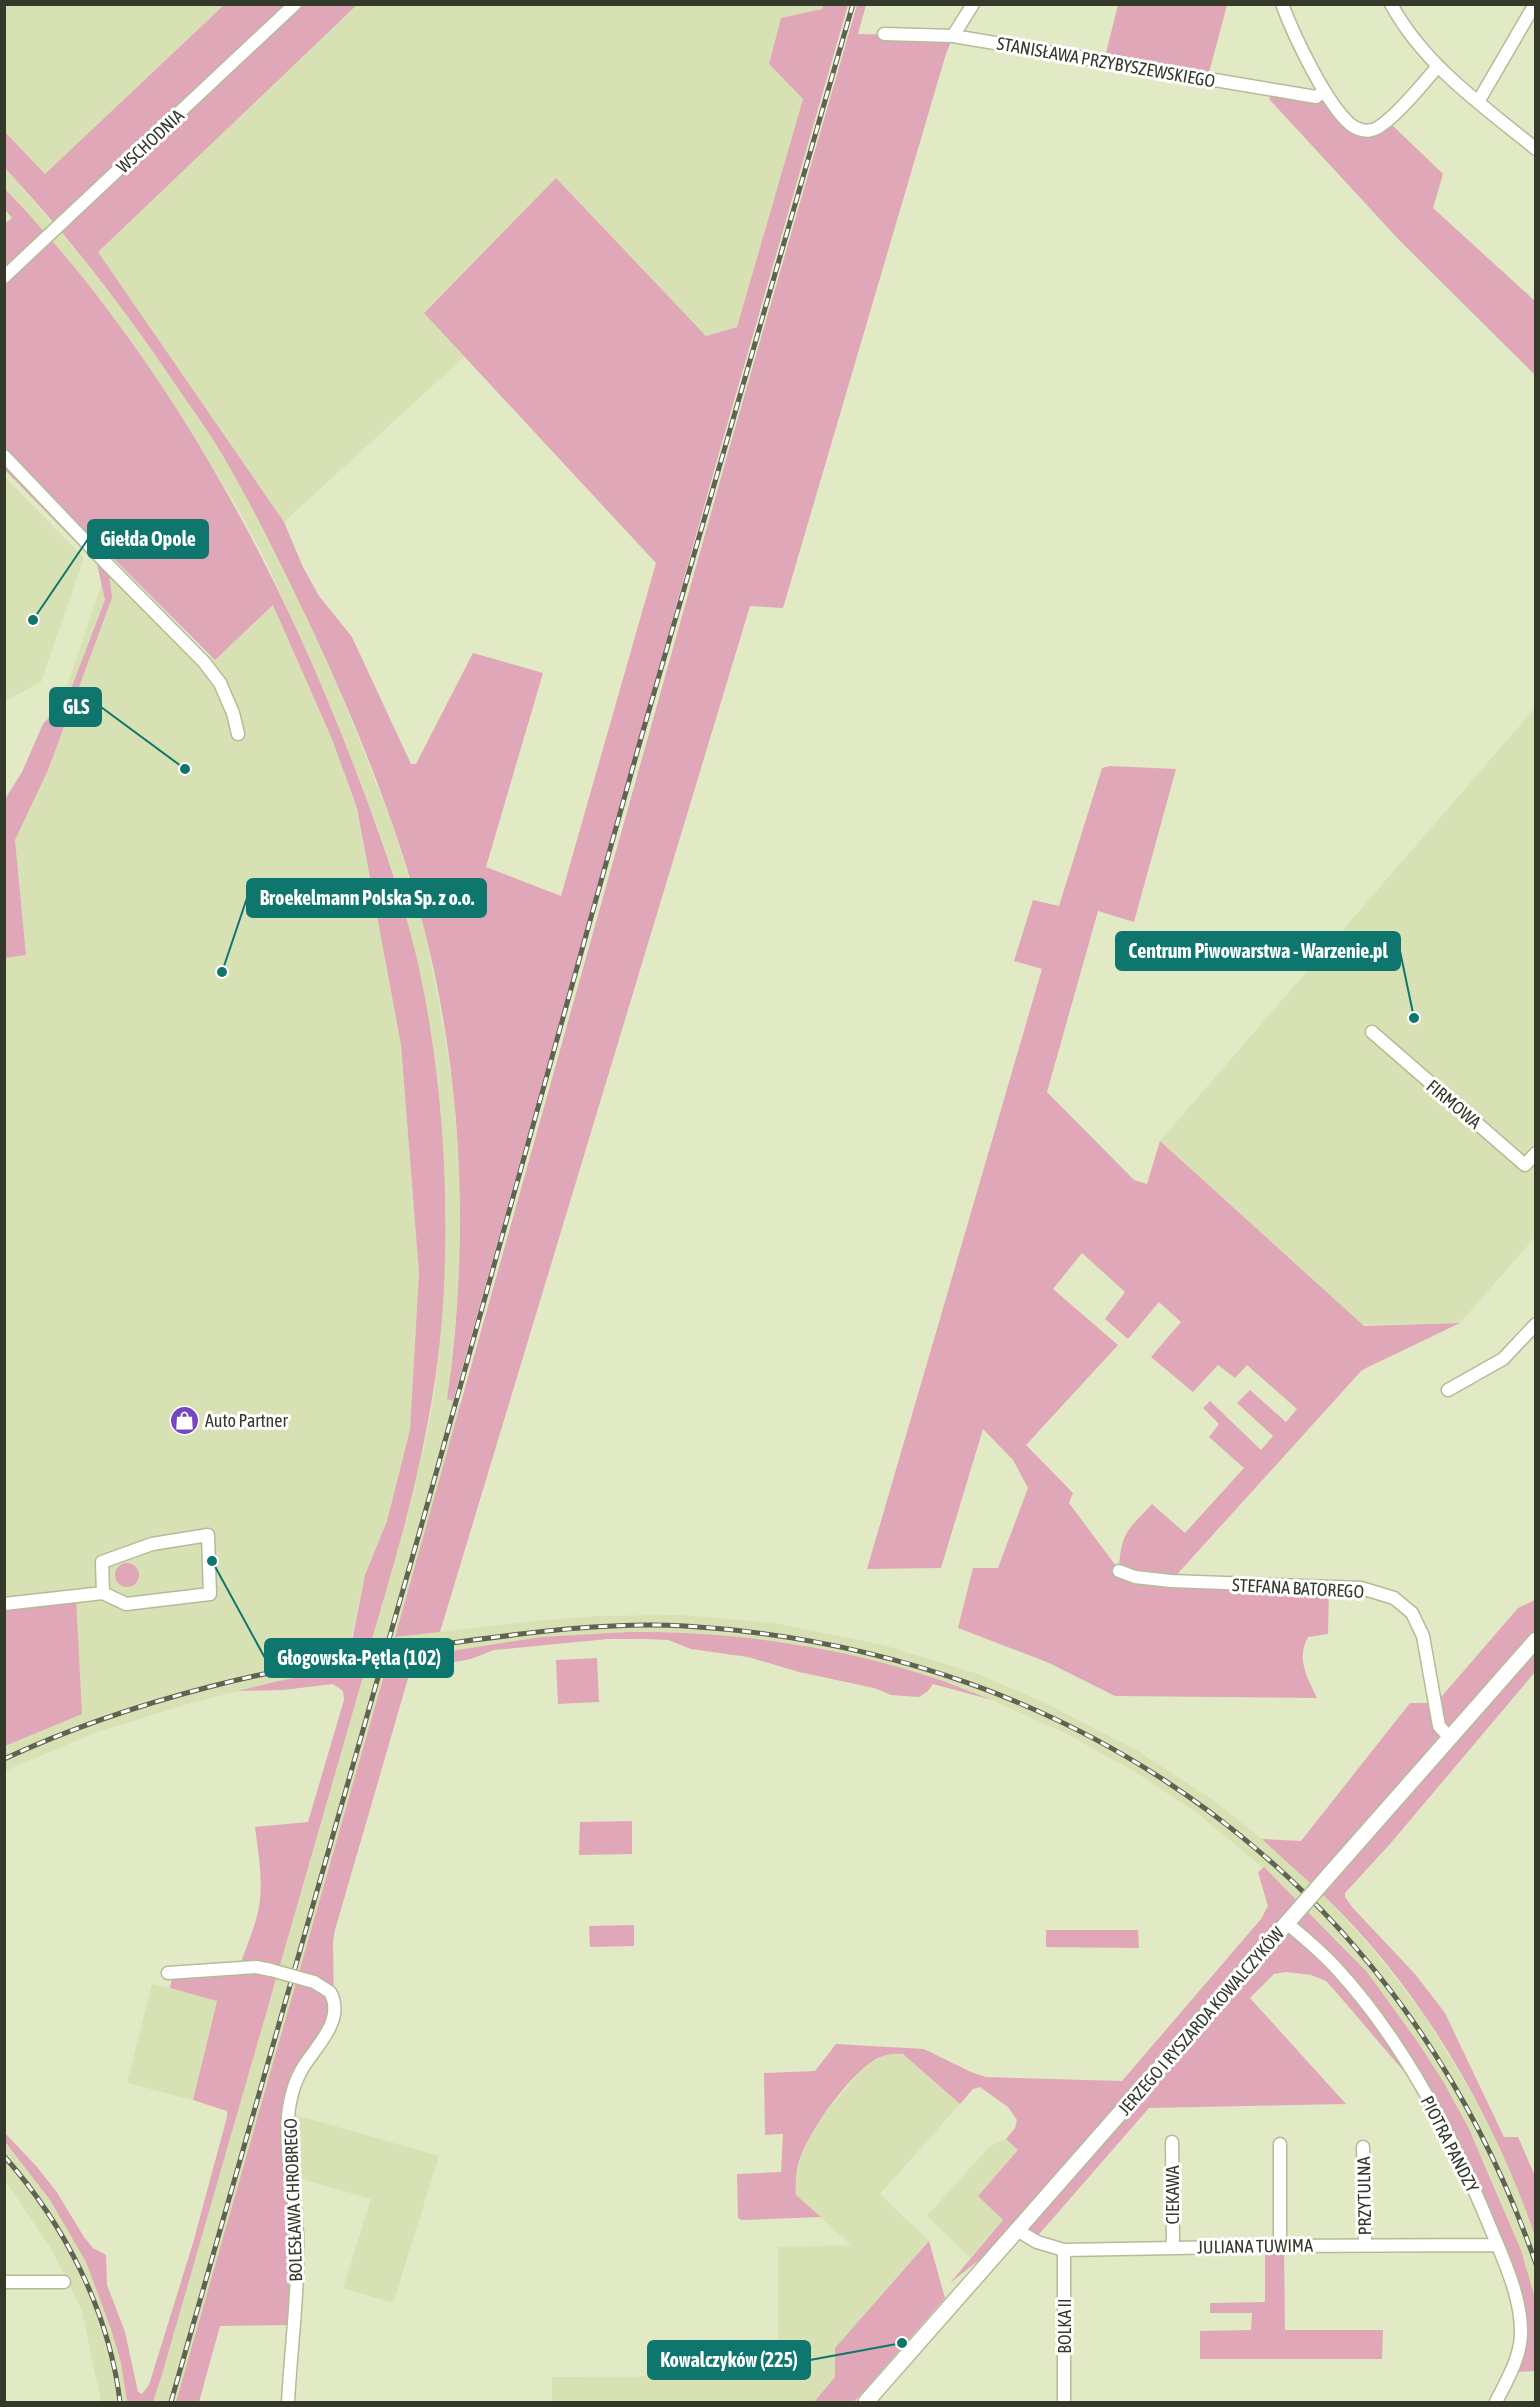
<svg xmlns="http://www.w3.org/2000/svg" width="1540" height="2407" font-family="'Asap Condensed',sans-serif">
  <rect width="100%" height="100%" fill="#e1eac4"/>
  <!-- built -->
  <path fill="#d7e1b3" d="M5,5H224L45,174L5,132Z
    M358,5H823L822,9L781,18L769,64L803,99L737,327L706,336L556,178L424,312L464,357L284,522L97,251Z
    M5,168L103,282L165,369L228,463L278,556L333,674L391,821L424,928L445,1036L454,1098L460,1176L461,1271L447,1399L463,1404L395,1637L535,1621L595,1616L682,1615L775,1623L883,1645L978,1674L1045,1703L1138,1751L1214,1801L1262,1839L1323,1895L1370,1946L1421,2011L1471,2091L1494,2134L1514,2178L1535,2236V2298L1521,2250L1486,2166L1443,2081L1417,2041L1367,1972L1343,1946L1273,1876L1197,1813L1135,1772L1067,1734L985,1697L928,1676L785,1643L686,1633L628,1632L388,1661L176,2402H153L367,1664L274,1682L191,1703L94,1733L5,1771V1746L81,1713L76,1597L5,1604L4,958L26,955L15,840L108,565L204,662L273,604L332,739L357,808L401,1045L419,1273L410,1430L387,1521L365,1575L352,1634V1646L371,1642L426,1439L434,1395L441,1333L446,1208L426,1012L418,966L395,878L377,825L330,706L266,561L235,503L166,394L115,321L77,271L5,189Z
    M5,477L84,558L41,682L5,701Z
    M1535,708L1536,1236L1460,1323L1362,1325L1160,1141Z
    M152,1984L217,2000L193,2100L127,2083Z
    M895,2053L908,2057L960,2104L880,2194L929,2241L835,2348V2377L814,2402H552V2377L753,2376V2349L778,2348V2247L851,2245L796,2195L795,2181L800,2159L808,2139L818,2122L865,2066L887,2054Z
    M289,2113L439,2156L393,2303L343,2288L371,2199L292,2176Z
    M1006,2139L1018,2150L978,2196L1003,2220L970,2258L927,2216L989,2147Z
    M4,2142L50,2200L86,2262L111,2329L121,2363L127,2402H101L82,2311L52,2250L5,2180Z"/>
  <!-- green -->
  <path fill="#e0a7b9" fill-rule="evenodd" d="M358,4L98,252L284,522L303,567L319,596L352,637L411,764H416L473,653L543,673L486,867L561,896L656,563L424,313L556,178L706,336L737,327L803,99L769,64L781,18L822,9L823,5H848L721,446L453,1401L447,1399C470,1242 463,1082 424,928C397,825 357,725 312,629C286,574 259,519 229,466C212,436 192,409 173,381C122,305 67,235 5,168V132L45,174L224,5Z
    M857,5H866L858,34L953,36L945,57L783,608L750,606L440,1632L395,1637L729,449Z
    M1118,5H1227L1207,80L1104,61Z
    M1324,91L1365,131L1388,121L1443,174L1433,208L1535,301V375L1400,241L1269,99L1274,92Z
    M5,189C154,344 264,539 343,738C372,812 400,886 418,963C441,1069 449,1179 444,1286C439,1409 406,1525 371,1642L351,1646L365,1575L387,1521L410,1430L419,1273L401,1045L357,808L332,739L273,605L215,660L101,546L94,551L108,565L112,598L48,770L15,840L26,955L5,958V799L22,772L43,724L68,697L105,600L97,564L5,470L4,224L12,218L5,210Z
    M1110,766L1176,769L1134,922L1098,911L1047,1092L1134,1180L1147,1184L1160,1141L1364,1326L1460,1323L1362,1370L1171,1581L1329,1586L1328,1634L1308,1637C1296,1659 1307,1677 1317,1698L1115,1696L1047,1662L958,1628L973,1568H998L1028,1488L1013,1460L983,1429L941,1568L867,1569L1042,969L1014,961L1033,900L1059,906L1102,768ZM1082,1253L1125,1292L1105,1319L1128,1339L1159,1302L1181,1322L1151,1357L1193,1392L1218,1365L1235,1378L1247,1365L1297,1409L1286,1422L1250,1390L1237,1403L1273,1436L1261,1450L1210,1401L1203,1408L1219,1424L1209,1437L1244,1468L1185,1533L1152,1504C1127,1531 1121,1532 1119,1570L1069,1503L1073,1493L1026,1445L1118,1345L1053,1289Z
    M115 1575a12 12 0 1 1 24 0a12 12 0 1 1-24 0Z
    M76,1597L82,1714L5,1746L4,1604Z
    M1535,1600V1672L1390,1844L1345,1893V1897L1352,1907L1415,1974L1445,2013L1504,2137H1518L1535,2176V2236C1493,2112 1418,1985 1323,1895C1303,1876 1282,1858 1262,1839L1301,1841L1410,1703H1436L1518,1608Z
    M628,1632C728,1631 832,1645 928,1676C950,1683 971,1692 992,1700L933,1684L928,1691L919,1697L891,1695L874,1688L799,1672L748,1657L691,1649L668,1640L644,1639H608L494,1650L471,1659L414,1669L409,1675L335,1930L333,1941L334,2008L290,2102L294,2325L220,2326L199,2402H176L388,1661L541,1637Z
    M597,1658L599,1702L558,1704L556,1660Z
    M367,1663L163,2371L153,2402H127L121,2363L111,2329L86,2262L50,2200L5,2142L4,2132L37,2167L56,2191L84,2237L93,2248L106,2255L107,2285L125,2332L138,2392L142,2394L149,2385L193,2243L227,2117V2111L193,2100L217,2001L170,1988L173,1973L239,1969C244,1952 251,1937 256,1920C265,1889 259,1859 255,1827L308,1822L344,1700L343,1691L333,1684L283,1690L238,1691L274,1682Z
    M632,1821V1854L579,1855L580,1822Z
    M1264,1867L1367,1972L1417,2041L1443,2081L1469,2129L1521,2250L1535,2298V2371L1511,2372L1519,2346L1513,2290L1430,2102L1336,1992L1326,1981L1311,1975L1287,1972L1274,1974L1250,1998L1346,2104L1149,2108L1034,2240L1024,2234L1275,1947L1017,2230L950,2283L1003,2220L978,2196L1018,2150L1006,2139L1015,2128L1017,2120L1008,2107L980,2087L973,2089L960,2104L903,2054C894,2053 885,2054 876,2059C850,2074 810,2129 800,2158C796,2170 795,2182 796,2195L821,2217L742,2220L738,2218L737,2174L781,2172L783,2134L765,2135L764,2073L815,2071L836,2044L924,2049L971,2072L986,2077L1122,2081L1261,1919L1268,1906L1258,1872Z
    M634,1925V1946L590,1947L589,1926Z
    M1046,1930H1138L1139,1948L1046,1947Z
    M929,2241L945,2298L854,2402H814L835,2377V2348Z
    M1265,2246H1284L1285,2330H1383L1382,2359H1200V2331L1251,2330L1252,2313H1210V2303L1265,2302Z"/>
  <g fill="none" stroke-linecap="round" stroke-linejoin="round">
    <defs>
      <path id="minor" d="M1282,4C1294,36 1326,104 1351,125C1357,129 1365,132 1372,130C1389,126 1426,80 1438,66
        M1391,4C1424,65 1483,106 1536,149
        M884,34L953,36L1316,97L1324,91
        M953,36L973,4
        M1478,102L1535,4
        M4,277L295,4
        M4,456L108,565L204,662L220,683L233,713L238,734
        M1372,1032L1525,1165L1536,1153
        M1448,1390L1503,1359L1536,1324
        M1119,1571L1135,1577L1171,1581L1361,1588L1394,1598L1412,1613L1423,1636L1439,1726L1450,1738
        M4,1604L103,1593L126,1604L210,1594L208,1535L152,1544L102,1562L103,1593
        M1287,1923C1304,1938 1322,1952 1337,1969C1404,2042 1456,2143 1493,2234C1506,2265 1522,2301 1521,2335C1520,2359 1506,2382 1496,2402
        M168,1973L256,1967L271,1970
        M1172,2142L1173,2248
        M1280,2144V2246
        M1363,2147L1365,2245
        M1017,2230L1037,2242L1064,2250L1280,2246L1497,2245
        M1064,2250V2402
        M4,2282H64
        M288,2402C291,2346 299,2291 297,2234C295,2194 281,2137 291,2098C293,2088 297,2078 302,2069C315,2047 346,2020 330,1992L314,1982"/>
      <path id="major" d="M1329,1875L1536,1640
        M866,2402L1294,1915"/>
    </defs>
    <!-- minor casing -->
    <use href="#minor" stroke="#b4bc97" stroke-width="15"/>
    <!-- major casing -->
    <use href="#major" stroke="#b4bc97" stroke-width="18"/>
    <!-- minor -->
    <use href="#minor" stroke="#fff" stroke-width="12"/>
    <!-- major -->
    <use href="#major" stroke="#fff" stroke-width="15"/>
    <defs>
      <path id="rail" d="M4,1759C136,1698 277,1666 420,1647C507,1636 597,1621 685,1626C1082,1650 1405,1886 1536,2264
        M4,2156C65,2225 109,2311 120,2402
        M171,2402L421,1527L641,738L853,4"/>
    </defs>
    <!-- rail casing -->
    <use href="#rail" stroke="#5f6450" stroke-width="5"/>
    <!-- rail -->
    <use href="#rail" stroke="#fff" stroke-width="3" stroke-dasharray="9" stroke-linecap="butt"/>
    <defs>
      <path id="minor-bridge" d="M271,1970L314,1982"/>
      <path id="major-bridge" d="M1294,1915L1329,1875"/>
    </defs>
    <!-- minor-bridge casing -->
    <use href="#minor-bridge" stroke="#b4bc97" stroke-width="15" stroke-linecap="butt"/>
    <!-- major-bridge casing -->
    <use href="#major-bridge" stroke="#b4bc97" stroke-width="18" stroke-linecap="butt"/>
    <!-- minor-bridge -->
    <use href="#minor-bridge" stroke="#fff" stroke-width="12"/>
    <!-- major-bridge -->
    <use href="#major-bridge" stroke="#fff" stroke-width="15"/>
  </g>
  <!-- icons -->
  <defs>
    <symbol id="shop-disc" viewBox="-11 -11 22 22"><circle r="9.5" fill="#7747bf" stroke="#fff"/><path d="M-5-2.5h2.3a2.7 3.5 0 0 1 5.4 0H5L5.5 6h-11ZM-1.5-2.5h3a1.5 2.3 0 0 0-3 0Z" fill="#fff"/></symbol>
  </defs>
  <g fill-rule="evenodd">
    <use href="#shop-disc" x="168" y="1404" width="33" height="33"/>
  </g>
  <g text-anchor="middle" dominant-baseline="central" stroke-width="6" stroke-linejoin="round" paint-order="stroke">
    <!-- street labels -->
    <g font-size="18" fill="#35392a" stroke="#fff">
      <text transform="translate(1106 62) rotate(10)">STANISŁAWA PRZYBYSZEWSKIEGO</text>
      <text transform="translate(150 141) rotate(-43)">WSCHODNIA</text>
      <text transform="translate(1454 1104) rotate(40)">FIRMOWA</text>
      <text transform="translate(1298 1588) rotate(3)">STEFANA BATOREGO</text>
      <text transform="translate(1201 2021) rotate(-49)">JERZEGO I RYSZARDA KOWALCZYKÓW</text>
      <text transform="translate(1450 2144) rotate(63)">PIOTRA PANDZY</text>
      <text transform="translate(1172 2195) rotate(-90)">CIEKAWA</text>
      <text transform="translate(1364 2196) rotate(-91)">PRZYTULNA</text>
      <text transform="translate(293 2200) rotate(-92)">BOLESŁAWA CHROBREGO</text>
      <text transform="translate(1255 2246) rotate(-1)">JULIANA TUWIMA</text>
      <text transform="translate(1064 2326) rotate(-90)">BOLKA II</text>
    </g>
    <!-- poi labels -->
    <g font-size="18" fill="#35392a" stroke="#fff" text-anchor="start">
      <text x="205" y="1420">Auto Partner</text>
    </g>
  </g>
  <!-- callouts -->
  <path fill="none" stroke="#0f766e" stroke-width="2" d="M33 620L88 539M185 769L101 707M222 972L247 898M1414 1018L1400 951M212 1561L265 1658M902 2343L810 2360"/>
  <g fill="#0f766e" stroke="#fff" stroke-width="2">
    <circle cx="33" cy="620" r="6"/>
    <circle cx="185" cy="769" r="6"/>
    <circle cx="222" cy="972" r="6"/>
    <circle cx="1414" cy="1018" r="6"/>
    <circle cx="212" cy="1561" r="6"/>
    <circle cx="902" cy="2343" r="6"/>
  </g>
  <g fill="#0f766e" stroke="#0f766e" stroke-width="2">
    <rect x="88" y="520" width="120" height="38" rx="6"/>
    <rect x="50" y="688" width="51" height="38" rx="6"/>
    <rect x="247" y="879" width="239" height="38" rx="6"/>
    <rect x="1116" y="932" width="284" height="38" rx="6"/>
    <rect x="265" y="1639" width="188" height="38" rx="6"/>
    <rect x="648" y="2341" width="162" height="38" rx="6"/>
  </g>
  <g font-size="20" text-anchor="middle" font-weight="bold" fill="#fff">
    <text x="148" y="546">Giełda Opole</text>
    <text x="76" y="714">GLS</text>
    <text x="367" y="905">Broekelmann Polska Sp. z o.o.</text>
    <text x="1258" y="958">Centrum Piwowarstwa - Warzenie.pl</text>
    <text x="359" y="1665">Głogowska-Pętla (102)</text>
    <text x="729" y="2367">Kowalczyków (225)</text>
  </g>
  <!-- border -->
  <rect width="1540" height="2407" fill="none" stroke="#35392a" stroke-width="12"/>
</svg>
